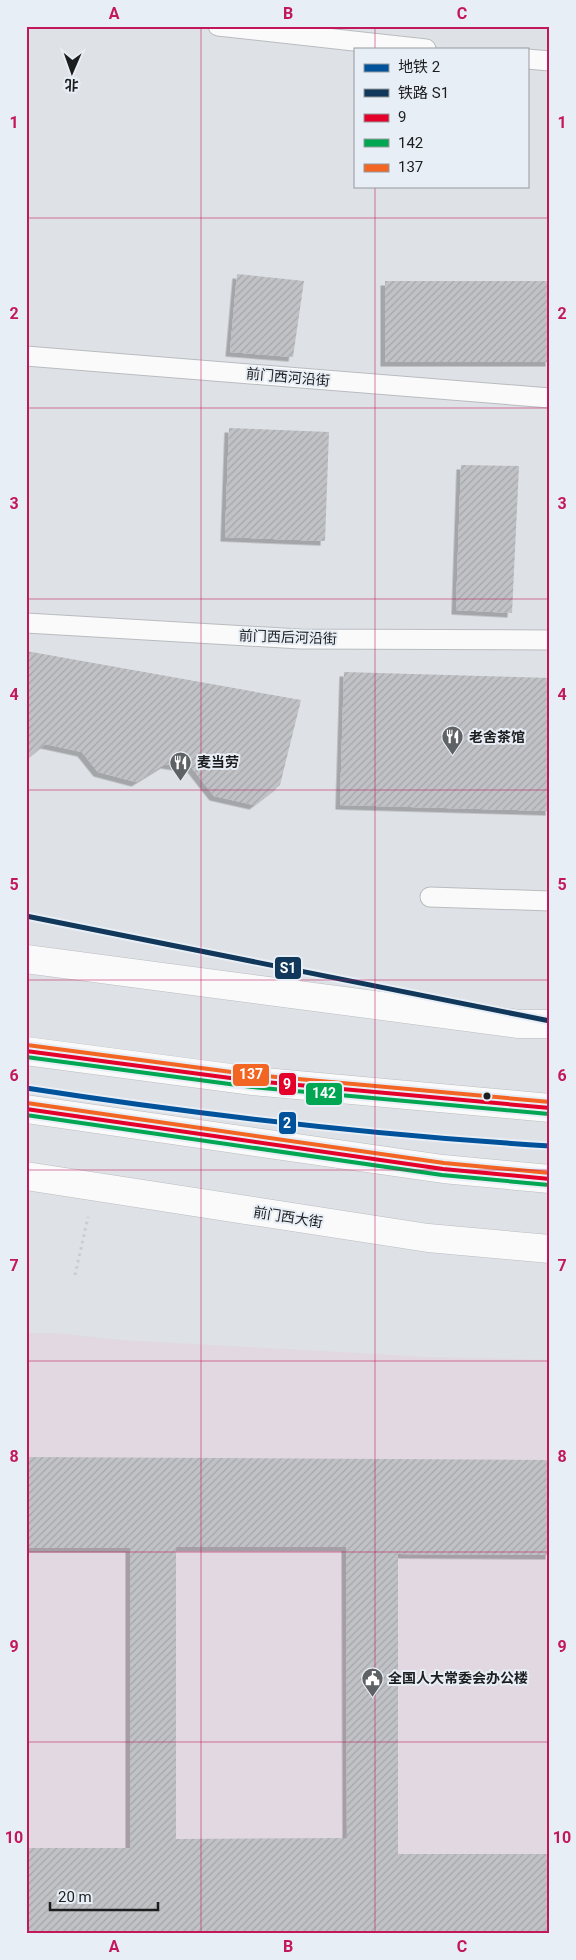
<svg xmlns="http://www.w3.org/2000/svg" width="576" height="1960" font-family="Roboto,'Noto Sans SC',sans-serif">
  <defs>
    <pattern id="building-hatch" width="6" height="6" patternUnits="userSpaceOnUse" patternTransform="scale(1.25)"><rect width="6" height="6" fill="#c0c2c5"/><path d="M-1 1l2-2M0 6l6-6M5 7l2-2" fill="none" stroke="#a4a6a9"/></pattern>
    <filter id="shadow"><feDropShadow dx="-4.5" dy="4.5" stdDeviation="0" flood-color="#0004"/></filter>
  </defs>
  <rect width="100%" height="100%" fill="#dee1e5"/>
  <!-- commercial -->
  <path fill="#e1d8e1" d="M26,1333H55L122,1340L428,1357L550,1360V1934H26Z"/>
  <!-- building -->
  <path fill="url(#building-hatch)" fill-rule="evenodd" filter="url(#shadow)" d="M237,274L304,281L293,357L230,352Z
    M385,281H550V362H385Z
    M229,428L329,432L325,541L225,537Z
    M461,465L519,466L512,613L456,610Z
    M26,651L301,700L280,785L254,805L214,796L192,768L165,764L136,782L98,772L82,752L45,744L26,759Z
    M344,672L550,678V811L340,805Z
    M26,1457L550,1460V1555L398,1554V1854H550V1934H26V1848H130V1548H26ZM176,1547H346L347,1838L176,1839Z"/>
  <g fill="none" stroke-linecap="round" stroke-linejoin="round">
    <defs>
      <path id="lane" d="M218,26L426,49
        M527,59L550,61
        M26,356L550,398
        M26,623L300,639L550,640
        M430,897L550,901"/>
      <path id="secondary" d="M26,959L519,1024H550
        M26,1176L428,1238L550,1249"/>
      <path id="primary" d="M26,1051L253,1081L550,1108
        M26,1109L443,1169L550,1179"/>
    </defs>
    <!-- lane casing -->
    <use href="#lane" stroke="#b9bcbf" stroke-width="21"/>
    <!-- secondary casing -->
    <use href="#secondary" stroke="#b9bcbf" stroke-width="29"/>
    <!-- primary casing -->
    <use href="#primary" stroke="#b9bcbf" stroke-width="29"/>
    <!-- path -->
    <path stroke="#cbcccd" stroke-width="3" stroke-dasharray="2.5 4" stroke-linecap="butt" d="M75,1275L88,1217"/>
    <!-- lane -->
    <use href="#lane" stroke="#fafafb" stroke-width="19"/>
    <!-- secondary -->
    <use href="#secondary" stroke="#fafafb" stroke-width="28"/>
    <!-- primary -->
    <use href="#primary" stroke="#fafafb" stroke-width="28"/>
    <defs>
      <path id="bus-1" d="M26,1051L253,1081L550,1108
        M26,1109L443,1169L550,1179"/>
      <path id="bus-2" d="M26,1057L252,1087L549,1114
        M26,1115L442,1175L549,1185"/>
      <path id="bus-3" d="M27,1045L254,1075L550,1102
        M27,1103L444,1163L550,1173"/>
    </defs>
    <!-- bus-1 casing -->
    <use href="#bus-1" stroke="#e8eef5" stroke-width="8"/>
    <!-- bus-2 casing -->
    <use href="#bus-2" stroke="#e8eef5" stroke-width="8"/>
    <!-- bus-3 casing -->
    <use href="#bus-3" stroke="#e8eef5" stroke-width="8"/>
    <!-- bus-1 -->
    <use href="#bus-1" stroke="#e4002b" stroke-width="4"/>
    <!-- bus-2 -->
    <use href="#bus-2" stroke="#00a651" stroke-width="4"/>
    <!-- bus-3 -->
    <use href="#bus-3" stroke="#f26522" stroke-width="4"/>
    <defs>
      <path id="rail-1" d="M26,916L550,1021"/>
    </defs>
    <!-- rail-1 casing -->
    <use href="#rail-1" stroke="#e8eef5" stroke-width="9"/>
    <!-- rail-1 -->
    <use href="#rail-1" stroke="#11385b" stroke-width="5"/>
    <defs>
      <path id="metro-1" d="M26,1088C200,1115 374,1135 550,1146"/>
    </defs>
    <!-- metro-1 casing -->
    <use href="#metro-1" stroke="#e8eef5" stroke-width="9"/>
    <!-- metro-1 -->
    <use href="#metro-1" stroke="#00529b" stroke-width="5"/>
  </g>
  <!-- grid -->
  <path fill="none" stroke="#c2185b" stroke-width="1" stroke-opacity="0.55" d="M201,26V1934M375,26V49M375,186V1934M26,218H550M26,408H550M26,599H550M26,790H550M26,980H550M26,1170H550M26,1361H550M26,1552H550M26,1742H550"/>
  <!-- icons -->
  <defs>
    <symbol id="restaurant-pin" viewBox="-11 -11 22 30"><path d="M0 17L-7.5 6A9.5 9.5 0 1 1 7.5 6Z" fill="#5f6264" stroke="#e8eef5"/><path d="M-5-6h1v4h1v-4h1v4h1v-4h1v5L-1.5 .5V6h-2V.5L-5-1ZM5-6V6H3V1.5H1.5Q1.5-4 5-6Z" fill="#fff"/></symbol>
    <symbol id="civic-pin" viewBox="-11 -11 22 30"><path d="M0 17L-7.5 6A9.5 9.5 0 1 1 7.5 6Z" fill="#5f6264" stroke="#e8eef5"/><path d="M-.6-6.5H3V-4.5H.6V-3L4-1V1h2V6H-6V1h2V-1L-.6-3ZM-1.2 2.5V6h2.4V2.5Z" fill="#fff"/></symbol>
  </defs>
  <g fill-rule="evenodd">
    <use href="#restaurant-pin" x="440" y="724" width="25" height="34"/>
    <use href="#restaurant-pin" x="168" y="750" width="25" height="34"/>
    <use href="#civic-pin" x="360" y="1666" width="25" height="34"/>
  </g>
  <!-- markers -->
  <circle fill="#1b1d1f" stroke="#e8eef5" stroke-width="2" cx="487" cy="1096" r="4.5"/>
  <g text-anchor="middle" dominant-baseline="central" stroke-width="4" stroke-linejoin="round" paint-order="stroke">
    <!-- street labels -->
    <g font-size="14" fill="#1b1d1f" stroke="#e8eef5">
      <text transform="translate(288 377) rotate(5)">前门西河沿街</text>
      <text transform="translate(288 637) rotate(2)">前门西后河沿街</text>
      <text transform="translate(288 1217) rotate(9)">前门西大街</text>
    </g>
    <!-- poi labels -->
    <g font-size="14" font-weight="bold" fill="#1b1d1f" stroke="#e8eef5" text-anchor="start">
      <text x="469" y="737">老舍茶馆</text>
      <text x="197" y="762">麦当劳</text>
      <text x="388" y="1678">全国人大常委会办公楼</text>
    </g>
  </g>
  <g stroke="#e8eef5" stroke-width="2">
    <rect x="274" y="956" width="28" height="24" rx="5" fill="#11385b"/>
    <rect x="232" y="1063" width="38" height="24" rx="5" fill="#f26522"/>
    <rect x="278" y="1072" width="19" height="24" rx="5" fill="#e4002b"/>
    <rect x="305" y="1082" width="38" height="24" rx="5" fill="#00a651"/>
    <rect x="278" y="1111" width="19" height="24" rx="5" fill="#00529b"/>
  </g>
  <g font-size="14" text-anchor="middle" font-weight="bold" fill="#fff">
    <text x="288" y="973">S1</text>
    <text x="251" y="1079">137</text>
    <text x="287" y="1089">9</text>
    <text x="324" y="1098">142</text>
    <text x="287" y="1128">2</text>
  </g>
  <!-- border -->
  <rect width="576" height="1960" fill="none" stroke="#e8eef5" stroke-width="55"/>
  <!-- legend -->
  <rect x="354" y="48" width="175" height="140" fill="#e8eef5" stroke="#969a9f"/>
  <rect x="364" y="64" width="25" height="8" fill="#00529b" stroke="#969a9f"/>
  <text x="398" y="72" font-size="15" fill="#1b1d1f">地铁 2</text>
  <rect x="364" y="89" width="25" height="8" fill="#11385b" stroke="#969a9f"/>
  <text x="398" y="98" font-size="15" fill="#1b1d1f">铁路 S1</text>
  <rect x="364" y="114" width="25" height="8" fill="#e4002b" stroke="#969a9f"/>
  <text x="398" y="122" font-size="15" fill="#1b1d1f">9</text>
  <rect x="364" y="139" width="25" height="8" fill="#00a651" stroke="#969a9f"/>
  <text x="398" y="148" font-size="15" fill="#1b1d1f">142</text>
  <rect x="364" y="164" width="25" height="8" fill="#f26522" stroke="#969a9f"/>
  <text x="398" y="172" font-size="15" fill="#1b1d1f">137</text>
  <!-- north arrow -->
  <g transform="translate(72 72) rotate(182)" stroke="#e8eef5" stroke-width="4" paint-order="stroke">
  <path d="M0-4L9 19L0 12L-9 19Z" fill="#1b1d1f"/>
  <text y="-8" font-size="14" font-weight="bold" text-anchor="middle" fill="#1b1d1f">北</text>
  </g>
  <!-- scale -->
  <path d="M50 1902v8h108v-8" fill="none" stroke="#1b1d1f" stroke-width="2.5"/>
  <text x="58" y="1902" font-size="15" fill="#1b1d1f" stroke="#e8eef5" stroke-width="4" paint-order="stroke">20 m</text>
  <rect x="28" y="28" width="520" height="1904" fill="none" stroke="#c2185b" stroke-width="2"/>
  <g font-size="16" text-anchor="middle" font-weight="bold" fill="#c2185b">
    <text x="114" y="19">A</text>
    <text x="288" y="19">B</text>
    <text x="462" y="19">C</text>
    <text x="14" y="128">1</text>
    <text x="562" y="128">1</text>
    <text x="14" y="319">2</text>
    <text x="562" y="319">2</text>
    <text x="14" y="509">3</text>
    <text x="562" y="509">3</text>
    <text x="14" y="700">4</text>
    <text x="562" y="700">4</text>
    <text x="14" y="890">5</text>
    <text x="562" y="890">5</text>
    <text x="14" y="1081">6</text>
    <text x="562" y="1081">6</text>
    <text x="14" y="1271">7</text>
    <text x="562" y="1271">7</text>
    <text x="14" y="1462">8</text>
    <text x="562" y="1462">8</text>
    <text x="14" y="1652">9</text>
    <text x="562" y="1652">9</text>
    <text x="14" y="1843">10</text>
    <text x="562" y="1843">10</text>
    <text x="114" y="1952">A</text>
    <text x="288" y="1952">B</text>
    <text x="462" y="1952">C</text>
  </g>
</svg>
